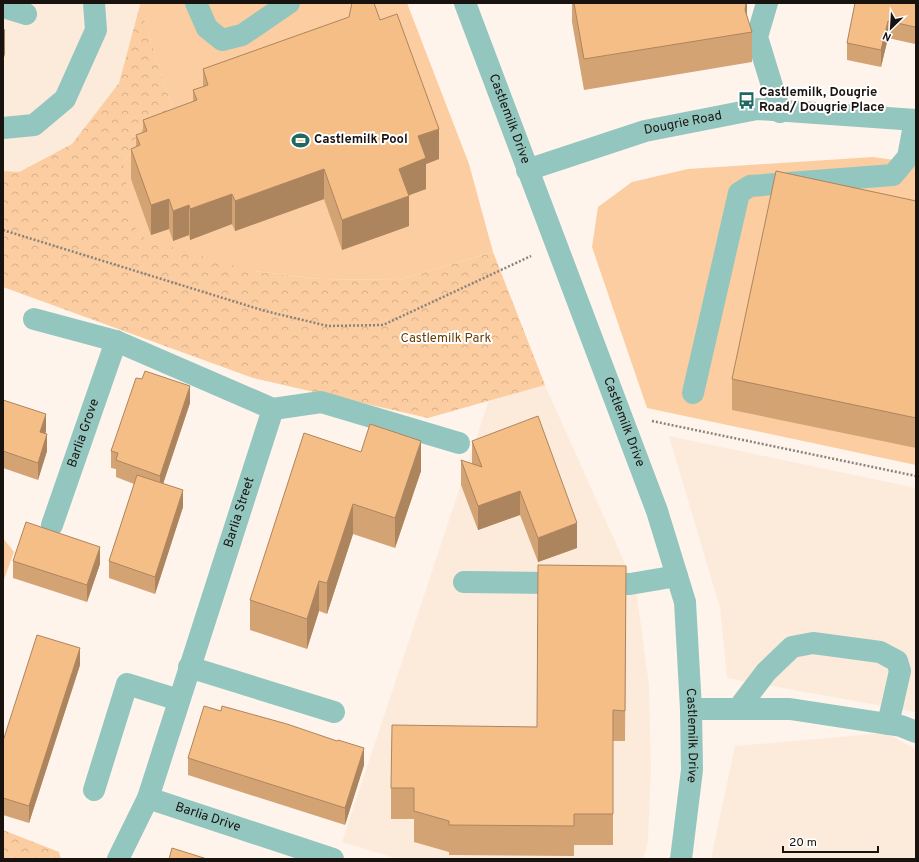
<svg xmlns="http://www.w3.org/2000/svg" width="919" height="862" font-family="Overpass,sans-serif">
  <defs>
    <pattern id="forest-crowns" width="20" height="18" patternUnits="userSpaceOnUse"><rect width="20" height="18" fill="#fbcda1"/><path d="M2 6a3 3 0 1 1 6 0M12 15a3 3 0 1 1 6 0" fill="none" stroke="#d7af89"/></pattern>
  </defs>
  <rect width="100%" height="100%" fill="#fef4ec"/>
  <!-- built -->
  <path fill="#fcebdb" d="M3,3H139L140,5L119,83L72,144L18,172L3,171Z
    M545,385L636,588L649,685L651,771L648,841L643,859H398L342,842L489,400Z
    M669,436L916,488V712L727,678L720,608Z
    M886,733L916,749V859H711L735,746Z"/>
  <!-- forest -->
  <path fill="url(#forest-crowns)" d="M140,5L172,107L123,162L253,271L319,279L398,280L493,252L545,385L428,418L253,378L3,287V171L19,172L72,144L119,83Z
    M3,830L59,852L61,859H3Z"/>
  <!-- pitch -->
  <path fill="#fbcda1" d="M139,3H407L469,164L493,252L398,280L319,279L253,271L145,239L132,224L123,162L172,107Z
    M873,157L916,163V465L647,408L592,247L598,207L632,182L688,169Z
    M3,538L14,552L3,582Z"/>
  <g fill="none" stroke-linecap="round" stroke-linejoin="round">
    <!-- path -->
    <path stroke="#8a827c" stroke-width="2.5" stroke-dasharray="2 2" stroke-linecap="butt" d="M3,230L265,311L328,326L383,325L531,256
      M652,421L916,476"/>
    <!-- minor -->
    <g stroke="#93c6bf" stroke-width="22">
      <path d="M196,3L207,28L222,40L242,35L289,3"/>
      <path id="s1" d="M465,3L657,511L685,602L691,709L692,770L681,859"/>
      <path d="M767,3L757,37L780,112"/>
      <path d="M3,7L26,14"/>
      <path d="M3,128L34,125L65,99L96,30L94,3"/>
      <path id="s2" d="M527,170L645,131L757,109L916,120"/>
      <path d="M34,319L116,341L273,409"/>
      <path d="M693,393L739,193L750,186L893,175L908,157L915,120"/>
      <path d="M273,409L321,402L459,443"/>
      <path id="s3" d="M52,525L116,341"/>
      <path d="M464,582L630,584L677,576"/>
      <path d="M189,667L334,712"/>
      <path d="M691,709H790L901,726L916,732"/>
      <path d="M738,709L766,672L792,647L813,643L880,652L897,661L900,671L888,724"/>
      <path d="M94,790L127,684L179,700"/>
      <path id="s4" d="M148,798L273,409"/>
      <path id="s5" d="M118,859L148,798L333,859"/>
    </g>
  </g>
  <!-- wall -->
  <path fill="#d4a374" d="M572,3H747V16L752,32V62L584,90L572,22Z
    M916,3L915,44L888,38L881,67L847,60V43Z
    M380,20L439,159L426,164V189L409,195V226L342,250L324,199L235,231L232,224L190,240L189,235L173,241L169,229L151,235L131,179V149L136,147V135L143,132V120L193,102V90L203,87V69Z
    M916,201V448L732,410V379Z
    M3,400L46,431L45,434L47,451L38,480L3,468Z
    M190,403L163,484L183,507L155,594L109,578V561L134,484L116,477V469L111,468V451Z
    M472,441L577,548L538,562L520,515L478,530L461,485V460L472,464Z
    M361,452L421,471L395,548L353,534L327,614L319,611L307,649L250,630V600Z
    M13,561L100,564L87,602L13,578Z
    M626,566L625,741H613V845H574V856L449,855V852L414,842V819H391V788L537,727Z
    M80,665L29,823L3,815V741Z
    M188,758L364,765L345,825L188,775Z"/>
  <!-- shaded-wall -->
  <path fill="#ac855e" d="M746,3H747V27L745,10Z
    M888,21V38L881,67V50Z
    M916,24V41L915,44V27Z
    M5,30V54L3,61V36Z
    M439,129V159L426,164V189L399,199V169L418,136Z
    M324,169V199L235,231V201Z
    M232,194V224L190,240V209Z
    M409,196V226L342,250V220Z
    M169,199V229L151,235V205Z
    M189,205V235L173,241V211Z
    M190,386V403L160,493V476Z
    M46,414V431L40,449V432Z
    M47,434V451L38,480V463Z
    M421,441V471L395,548V518Z
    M183,490V507L155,594V577Z
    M520,491V515L478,530V506Z
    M353,504V534L327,614V583Z
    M577,523V548L538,562V538Z
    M100,547V564L87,602V585Z
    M319,581V611L307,649V619Z
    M80,648V665L29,823V806Z
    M364,748V765L345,825V808Z"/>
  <!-- building -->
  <path fill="#f6be87" stroke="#ac855e" d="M352,3H374L380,20L397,14L439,129L418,136L426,158L399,169L409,196L342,220L324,169L235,201L232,194L190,209L189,205L173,211L169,199L151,205L131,149L140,145L136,135L147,131L143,120L197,100L193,90L208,85L203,69L349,17Z
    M574,3H746L745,10L752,32L584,59Z
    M855,3H916V24L915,27L888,21L881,50L847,43Z
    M3,29L5,30L3,36Z
    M776,171L916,201V418L732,379Z
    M145,371L190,386L160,476L116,460L118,453L111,451L136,378L142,379Z
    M3,400L46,414L40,432L47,434L38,463L3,451Z
    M538,416L577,523L538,538L520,491L478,506L461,460L482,467L472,441Z
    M370,424L421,441L395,518L353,504L327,583L319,581L307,619L250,600L304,433L361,452Z
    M137,475L183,490L155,577L109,561Z
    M26,522L100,547L87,585L13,561Z
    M538,565L626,566L625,711L613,710V814H574V826L449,825V821L414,811V788H391L392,725L537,727Z
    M37,635L80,648L29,806L3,798V741Z
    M204,706L221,711L222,706L287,724L337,741L338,740L364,748L345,808L188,758Z
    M172,848L207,859H169Z"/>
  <!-- icons -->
  <defs>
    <symbol id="bus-bare" viewBox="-9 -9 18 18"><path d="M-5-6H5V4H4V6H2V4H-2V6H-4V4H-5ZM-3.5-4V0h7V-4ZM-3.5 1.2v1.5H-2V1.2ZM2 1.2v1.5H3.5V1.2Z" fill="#206962" stroke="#fff" stroke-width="2.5" paint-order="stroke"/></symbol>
    <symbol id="stadium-bare" viewBox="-9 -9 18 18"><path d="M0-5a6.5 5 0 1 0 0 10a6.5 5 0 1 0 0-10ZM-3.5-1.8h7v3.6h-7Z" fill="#206962" stroke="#fff" stroke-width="2.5" paint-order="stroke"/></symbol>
  </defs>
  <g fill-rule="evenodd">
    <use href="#bus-bare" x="734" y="88" width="25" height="25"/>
    <use href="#stadium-bare" x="288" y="128" width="25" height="25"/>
  </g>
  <g text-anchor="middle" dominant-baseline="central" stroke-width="4" stroke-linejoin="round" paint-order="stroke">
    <!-- poi labels -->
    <g font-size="13" font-weight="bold" fill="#19130f" stroke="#fff" text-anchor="start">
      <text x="759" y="93">Castlemilk, Dougrie<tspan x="759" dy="15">Road/ Dougrie Place</tspan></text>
      <text x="314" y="140">Castlemilk Pool</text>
    </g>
    <!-- street labels -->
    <g font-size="13" fill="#19130f" stroke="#fff">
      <text stroke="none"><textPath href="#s1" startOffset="124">Castlemilk Drive</textPath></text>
      <text stroke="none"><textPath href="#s2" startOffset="163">Dougrie Road</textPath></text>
      <text stroke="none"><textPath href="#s1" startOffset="448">Castlemilk Drive</textPath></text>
      <text stroke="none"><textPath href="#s3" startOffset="97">Barlia Grove</textPath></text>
      <text stroke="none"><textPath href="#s4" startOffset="300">Barlia Street</textPath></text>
      <text stroke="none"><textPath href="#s1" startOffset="772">Castlemilk Drive</textPath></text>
      <text stroke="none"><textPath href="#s5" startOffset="131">Barlia Drive</textPath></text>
    </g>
    <!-- park labels -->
    <g font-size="13" fill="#693d01" stroke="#fff">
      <text x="446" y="339">Castlemilk Park</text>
    </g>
  </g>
  <!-- border -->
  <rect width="919" height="862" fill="none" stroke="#19130f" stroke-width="8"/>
  <!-- north arrow -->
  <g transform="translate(891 28) rotate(205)" stroke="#ffffff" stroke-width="3" paint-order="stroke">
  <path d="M0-3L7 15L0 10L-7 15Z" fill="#19130f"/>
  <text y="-6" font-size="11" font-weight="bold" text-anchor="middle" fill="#19130f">N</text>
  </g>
  <!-- scale -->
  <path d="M783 846v6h95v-6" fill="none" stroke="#19130f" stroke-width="2"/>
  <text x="789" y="846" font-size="12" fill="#19130f" stroke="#ffffff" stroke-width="3" paint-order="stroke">20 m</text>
</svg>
